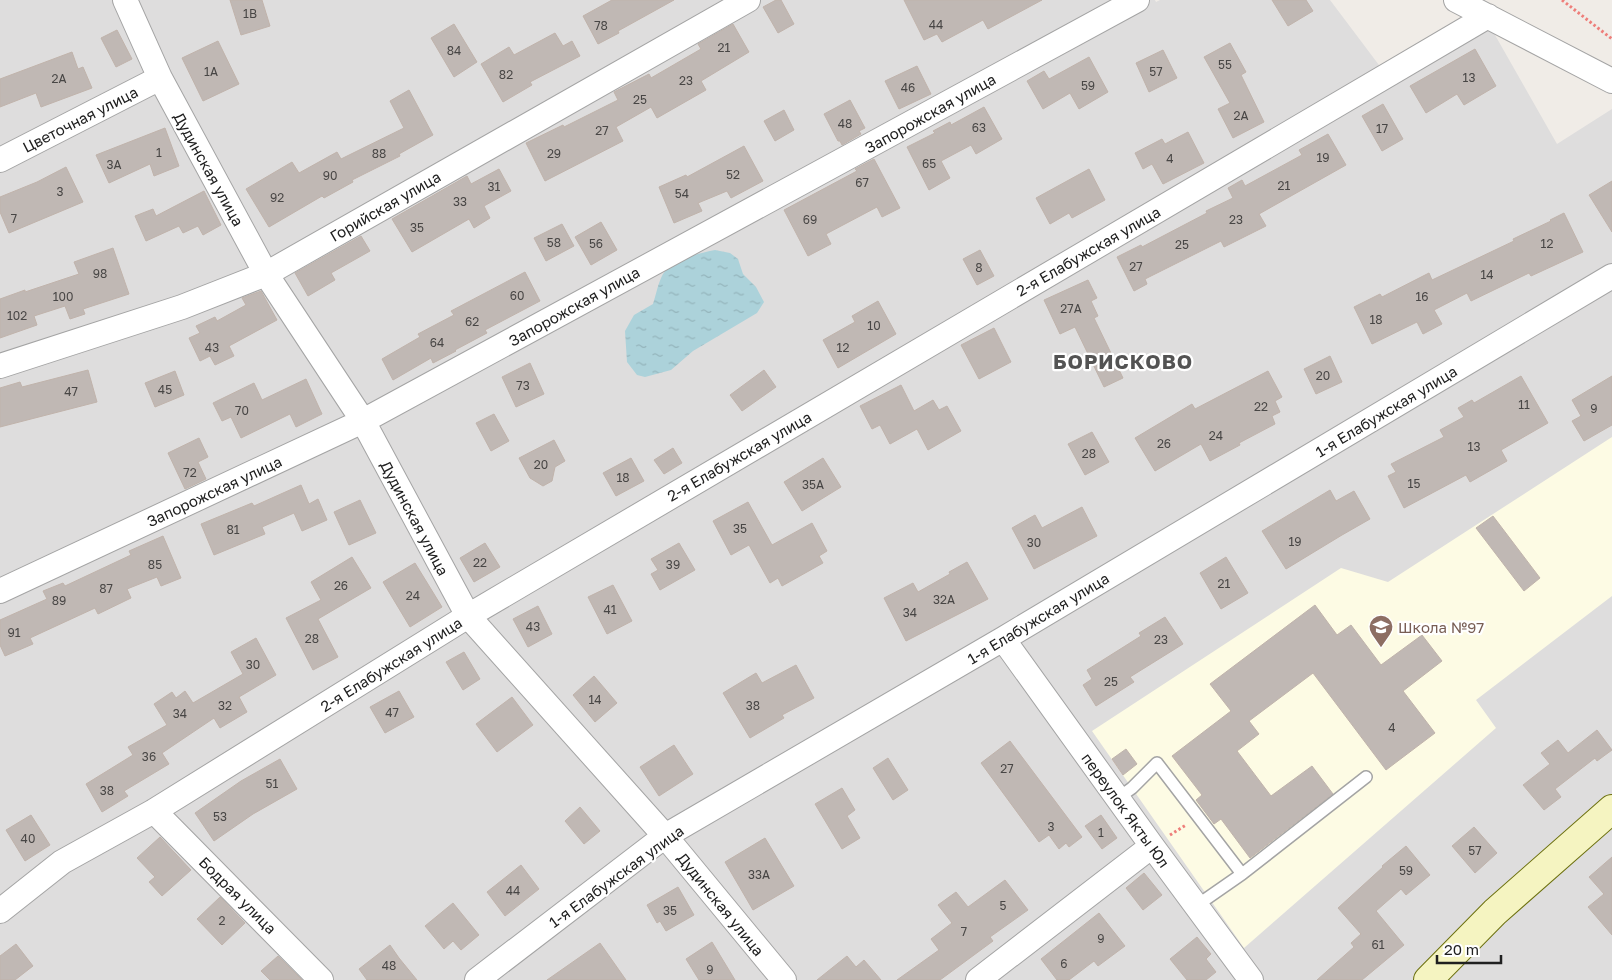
<svg xmlns="http://www.w3.org/2000/svg" width="1612" height="980" font-family="'Golos Text',sans-serif">
  <defs>
    <pattern id="water-ripples" width="26" height="14" patternUnits="userSpaceOnUse" patternTransform="scale(1.25)"><rect width="26" height="14" fill="#acd2da"/><path d="M2 4q2-2 4 0t4 0M15 11q2-2 4 0t4 0" fill="none" stroke="#94b4bb"/></pattern>
  </defs>
  <rect width="100%" height="100%" fill="#f0ece7"/>
  <!-- residential -->
  <path fill="#dedddd" d="M0,0H1155L1156,2L1160,0H1330L1391,81L1491,28L1557,144L1612,109V980H0Z"/>
  <!-- education -->
  <path fill="#fdfbe4" d="M1612,437V596L1476,700L1496,728L1244,948L1092,731L1341,568L1388,582Z"/>
  <!-- water -->
  <path fill="url(#water-ripples)" d="M715,250L730,253L738,259L743,274L756,287L764,302L757,313L693,351L671,370L645,377L637,375L627,362L625,331L634,315L653,304C656,295 658,283 663,274C672,260 699,253 715,250Z"/>
  <!-- building -->
  <path fill="#c0b8b4" stroke="#c0b3ab" d="M230,0H262L270,26L241,35Z
    M612,0H674L618,31L619,33L598,44L583,16Z
    M776,0H781L794,24L778,33L763,7Z
    M904,0H1042L988,29L983,20L942,42L937,34L924,40Z
    M1272,0H1306L1313,11L1288,26Z
    M454,24L477,62L454,77L431,38Z
    M733,24L749,52L701,81L706,90L657,118L651,107L616,127L623,141L545,181L526,143L563,125L564,127L618,100L614,92L649,74L651,78L701,49L698,44Z
    M117,30L132,59L116,67L101,38Z
    M555,33L563,46L572,41L580,56L530,82L532,85L503,102L481,64L509,47L514,55Z
    M218,41L239,84L203,101L182,58Z
    M1230,43L1246,72L1241,75L1264,122L1233,138L1218,109L1230,103L1204,57Z
    M1475,49L1496,86L1464,105L1457,94L1426,113L1410,86Z
    M1163,50L1177,78L1149,92L1136,63Z
    M72,52L78,69L83,67L92,88L41,107L36,93L0,107V79Z
    M1089,57L1108,92L1079,109L1070,93L1043,109L1027,81L1044,71L1049,79Z
    M917,66L931,94L899,109L885,81Z
    M409,90L433,135L399,154L400,156L352,180L353,182L324,198L322,196L269,227L246,189L292,162L299,173L337,152L341,159L404,128L390,101Z
    M850,100L865,128L859,131L861,134L842,145L840,141H838L824,114Z
    M1383,104L1403,139L1382,151L1362,116Z
    M984,107L1002,139L976,154L971,145L941,161L950,178L929,190L907,147L935,133L933,131L950,122L951,125Z
    M784,110L794,130L775,141L764,121Z
    M165,128L179,166L154,176L150,164L109,183L96,155Z
    M1188,132L1204,163L1163,184L1152,164L1143,169L1135,153L1162,139L1165,144Z
    M1328,134L1346,165L1259,214L1266,226L1224,247L1221,241L1145,279L1147,284L1134,291L1117,257L1141,245L1142,247L1207,213L1206,211L1233,198L1228,188L1242,180L1245,186L1302,155L1299,150Z
    M744,146L763,181L731,198L727,191L698,203L702,211L674,223L659,187L686,175L687,177Z
    M874,159L900,208L882,217L877,207L826,234L831,244L808,256L784,210L857,171L855,169Z
    M66,167L83,202L9,233L0,212V197L37,182Z
    M499,169L511,191L484,206L490,218L474,228L469,219L412,252L392,219L467,176L471,184Z
    M1089,169L1105,200L1072,218L1069,213L1050,224L1036,198Z
    M1612,181V232L1589,195Z
    M204,191L221,225L203,235L198,226L183,233L179,226L146,241L135,216L153,209L156,216Z
    M1564,213L1583,252L1531,276L1529,273L1471,301L1467,293L1434,310L1442,324L1423,334L1417,322L1372,344L1354,307L1380,294L1382,297L1429,273L1432,280L1514,241L1513,239L1551,221L1550,220Z
    M601,222L617,250L591,265L575,237Z
    M562,224L574,246L546,261L534,238Z
    M361,236L370,251L331,273L335,280L308,296L295,273Z
    M113,248L129,294L83,309L85,314L70,319L65,306L34,316L37,325L0,338V299L25,290V292L79,274L74,262Z
    M980,250L994,276L977,285L963,259Z
    M525,272L540,301L485,330L487,333L455,350L456,351L433,363L431,358L393,380L382,359L420,337L418,334L454,315L451,311Z
    M1088,280L1097,298L1091,301L1098,316L1094,318L1123,378L1104,387L1075,327L1060,334L1044,300Z
    M261,291L277,320L229,346L234,356L215,365L210,356L200,361L189,338L200,333L196,326L215,317L217,321L246,305L242,298Z
    M878,301L896,334L838,368L823,340L855,322L852,316Z
    M994,328L1011,362L979,379L961,345Z
    M1330,356L1342,382L1316,394L1304,369Z
    M530,363L544,394L516,407L502,377Z
    M88,370L97,402L0,427V388L20,382L22,387Z
    M764,370L776,387L742,411L730,395Z
    M175,371L184,395L155,407L145,383Z
    M1268,371L1282,397L1275,401L1280,412L1272,416L1275,424L1239,443L1240,445L1210,461L1201,444L1155,471L1135,438L1192,404L1195,409Z
    M1521,376L1548,423L1501,450L1507,461L1470,482L1466,475L1404,508L1388,476L1396,472L1391,464L1444,437L1440,430L1464,417L1458,408L1472,400L1474,403Z
    M1612,376V425L1584,441L1572,421L1581,416L1572,400Z
    M306,379L322,414L296,427L290,414L241,438L231,417L222,421L213,403L254,383L262,400Z
    M901,385L914,411L933,400L939,410L947,406L961,431L928,450L917,429L890,444L880,425L872,429L860,406Z
    M494,414L509,441L491,451L476,423Z
    M1092,432L1109,462L1085,475L1068,444Z
    M199,438L208,457L198,462L206,479L185,489L168,453Z
    M554,440L565,461L555,467L552,481L543,486L530,478L519,458Z
    M673,448L682,463L664,474L654,460Z
    M631,458L644,481L616,496L603,473Z
    M823,458L841,487L802,511L784,482Z
    M301,485L309,504L318,499L327,520L302,531L294,513L262,527L265,534L214,555L201,524L252,503L254,506Z
    M1330,490L1336,501L1354,491L1370,519L1342,535L1286,569L1262,531Z
    M360,500L376,533L349,545L334,512Z
    M748,502L772,545L812,523L827,551L819,556L823,563L782,586L778,578L770,583L749,545L731,555L713,521Z
    M1082,507L1097,536L1034,569L1012,528L1035,515L1042,528Z
    M1493,516L1540,578L1524,591L1476,528Z
    M163,536L181,578L161,586L157,577L127,589L131,598L98,614L95,608L30,638L33,644L5,656L0,645V620L47,599L43,591L63,583L65,586L131,555L129,551Z
    M485,543L500,567L474,582L460,558Z
    M679,543L695,570L660,590L651,574L658,570L651,559Z
    M352,557L371,588L318,619L338,657L313,670L286,618L321,600L311,582Z
    M1226,557L1248,593L1221,609L1200,573Z
    M967,562L988,599L906,641L884,598L913,583L918,592L950,574L949,572Z
    M415,563L442,607L410,627L383,582Z
    M613,585L632,621L607,634L588,597Z
    M1315,605L1337,635L1351,625L1381,665L1422,635L1442,661L1403,691L1435,733L1386,770L1313,673L1249,721L1259,734L1237,751L1271,796L1312,766L1333,794L1250,858L1221,819L1214,824L1196,800L1202,795L1172,756L1231,711L1210,684Z
    M538,606L552,634L528,647L513,619Z
    M1165,617L1183,644L1130,677L1134,682L1096,706L1083,685L1092,679L1087,670L1141,636L1139,633Z
    M256,638L276,675L239,697L247,712L220,728L214,718L162,753L169,764L124,791L128,796L102,812L86,784L133,755L128,747L167,725L154,704L172,692L176,698L185,691L193,703L243,674L231,652Z
    M464,652L480,679L463,690L446,662Z
    M796,665L814,698L782,715L784,718L750,738L723,693L756,673L762,683Z
    M594,676L617,703L595,722L573,695Z
    M399,691L414,717L385,733L370,707Z
    M512,697L533,725L497,752L476,724Z
    M1597,730L1612,750L1597,761L1595,758L1555,789L1561,797L1544,810L1523,785L1550,764L1541,753L1558,740L1568,753Z
    M1010,741L1082,837L1069,847L1066,843L1059,849L1049,835L1039,842L981,763Z
    M674,745L693,774L659,796L640,767Z
    M1126,749L1137,764L1123,775L1112,759Z
    M888,758L908,790L893,800L873,768Z
    M280,759L297,789L253,814L214,841L195,813L241,781Z
    M842,788L855,810L847,816L860,838L842,849L815,804Z
    M580,807L600,831L584,844L565,821Z
    M31,815L50,845L25,861L6,830Z
    M1101,815L1117,838L1102,849L1085,826Z
    M1474,827L1497,853L1475,873L1452,846Z
    M160,837L191,870L162,896L149,882L155,877L137,858Z
    M765,838L794,886L753,910L725,862Z
    M1406,846L1430,875L1406,895L1401,889L1376,911L1404,945L1362,980H1317L1354,947L1351,943L1361,934L1338,908L1383,867L1382,866Z
    M1612,857V935L1588,907L1604,894L1589,877Z
    M521,865L539,889L505,916L487,892Z
    M1144,873L1162,895L1143,910L1126,888Z
    M1005,880L1028,910L990,937L993,941L940,980H897L939,950L931,939L952,923L938,905L956,892L968,907Z
    M678,887L694,915L666,931L660,921L657,923L647,905Z
    M220,897L245,923L222,945L197,919Z
    M453,903L479,935L461,950L453,941L444,949L425,926Z
    M1099,913L1125,946L1098,966L1094,961L1069,980H1057L1041,959Z
    M1197,937L1211,954L1206,959L1216,972L1206,980H1187L1170,959Z
    M712,942L735,980H699L686,959Z
    M600,943L626,980H547Z
    M16,944L33,966L15,980H0V956Z
    M390,945L399,958L417,980H367L359,969Z
    M278,956L302,980H270L261,971Z
    M847,956L856,967L864,960L881,980H817Z"/>
  <g fill="none" stroke-linecap="round" stroke-linejoin="round">
    <defs>
      <path id="lane" d="M1118,798L1132,788L1157,763L1242,874L1196,906
        M1242,874L1366,777"/>
      <path id="street" d="M125,0L160,78L266,274L363,421L468,616L665,836L784,980
        M1456,0L1612,81
        M0,160L160,78
        M0,366L182,307L266,274L748,0
        M0,591L363,421L1137,0
        M1003,639L1152,846L1251,980
        M154,811L321,980
        M0,911L62,862L154,811L468,616L1488,16
        M477,980L665,836L1003,639L1612,276
        M978,980L1152,846"/>
      <path id="secondary" d="M1428,980L1495,912L1612,809"/>
    </defs>
    <!-- lane casing -->
    <use href="#lane" stroke="#a4a4a4" stroke-width="14"/>
    <!-- street casing -->
    <use href="#street" stroke="#a4a4a4" stroke-width="26"/>
    <!-- secondary casing -->
    <use href="#secondary" stroke="#6c700e" stroke-width="30"/>
    <!-- path -->
    <path stroke="#ee7e7a" stroke-width="3" stroke-dasharray="2.5 2.5" stroke-linecap="butt" d="M1562,0L1612,39
      M1170,835L1186,825"/>
    <!-- lane -->
    <use href="#lane" stroke="#fff" stroke-width="11"/>
    <!-- street -->
    <use href="#street" stroke="#fff" stroke-width="24"/>
    <!-- secondary -->
    <use href="#secondary" stroke="#f5f4c1" stroke-width="28"/>
  </g>
  <!-- icons -->
  <defs>
    <symbol id="school-pin" viewBox="-11 -11 22 30"><path d="M0 17L-7.5 6A9.5 9.5 0 1 1 7.5 6Z" fill="#8d6e63" stroke="#fff"/><path d="M0-5L7-2L0 1L-7-2ZM-4 1L0 2.5L4 1V4Q0 6-4 4Z" fill="#fff"/></symbol>
  </defs>
  <g fill-rule="evenodd">
    <use href="#school-pin" x="1367" y="613" width="28" height="38"/>
  </g>
  <g text-anchor="middle" dominant-baseline="central" stroke-width="4.5" stroke-linejoin="round" paint-order="stroke">
    <!-- number labels -->
    <g font-size="12" fill="#484645">
      <text x="250" y="13">1В</text>
      <text x="936" y="24">44</text>
      <text x="601" y="25">78</text>
      <text x="724" y="47">21</text>
      <text x="454" y="50">84</text>
      <text x="1225" y="64">55</text>
      <text x="211" y="71">1А</text>
      <text x="1156" y="71">57</text>
      <text x="506" y="74">82</text>
      <text x="1469" y="77">13</text>
      <text x="59" y="78">2А</text>
      <text x="686" y="80">23</text>
      <text x="1088" y="85">59</text>
      <text x="908" y="87">46</text>
      <text x="640" y="99">25</text>
      <text x="1241" y="115">2А</text>
      <text x="845" y="123">48</text>
      <text x="979" y="127">63</text>
      <text x="1382" y="128">17</text>
      <text x="602" y="130">27</text>
      <text x="159" y="152">1</text>
      <text x="379" y="153">88</text>
      <text x="554" y="153">29</text>
      <text x="1323" y="157">19</text>
      <text x="1170" y="158">4</text>
      <text x="929" y="163">65</text>
      <text x="114" y="164">3А</text>
      <text x="733" y="174">52</text>
      <text x="330" y="175">90</text>
      <text x="862" y="182">67</text>
      <text x="1284" y="185">21</text>
      <text x="494" y="186">31</text>
      <text x="60" y="191">3</text>
      <text x="682" y="193">54</text>
      <text x="277" y="197">92</text>
      <text x="460" y="201">33</text>
      <text x="14" y="218">7</text>
      <text x="810" y="219">69</text>
      <text x="1236" y="219">23</text>
      <text x="417" y="227">35</text>
      <text x="554" y="242">58</text>
      <text x="596" y="243">56</text>
      <text x="1547" y="243">12</text>
      <text x="1182" y="244">25</text>
      <text x="1136" y="266">27</text>
      <text x="979" y="267">8</text>
      <text x="100" y="273">98</text>
      <text x="1487" y="274">14</text>
      <text x="517" y="295">60</text>
      <text x="63" y="296">100</text>
      <text x="1422" y="296">16</text>
      <text x="1071" y="308">27А</text>
      <text x="17" y="315">102</text>
      <text x="1376" y="319">18</text>
      <text x="472" y="321">62</text>
      <text x="874" y="325">10</text>
      <text x="437" y="342">64</text>
      <text x="212" y="347">43</text>
      <text x="843" y="347">12</text>
      <text x="1323" y="375">20</text>
      <text x="523" y="385">73</text>
      <text x="165" y="389">45</text>
      <text x="71" y="391">47</text>
      <text x="1524" y="404">11</text>
      <text x="1261" y="406">22</text>
      <text x="1594" y="408">9</text>
      <text x="242" y="410">70</text>
      <text x="1216" y="435">24</text>
      <text x="1164" y="443">26</text>
      <text x="1474" y="446">13</text>
      <text x="1089" y="453">28</text>
      <text x="541" y="464">20</text>
      <text x="190" y="472">72</text>
      <text x="623" y="477">18</text>
      <text x="1414" y="483">15</text>
      <text x="813" y="484">35А</text>
      <text x="740" y="528">35</text>
      <text x="233" y="529">81</text>
      <text x="1295" y="541">19</text>
      <text x="1034" y="542">30</text>
      <text x="480" y="562">22</text>
      <text x="155" y="564">85</text>
      <text x="673" y="564">39</text>
      <text x="1224" y="583">21</text>
      <text x="341" y="585">26</text>
      <text x="106" y="588">87</text>
      <text x="413" y="595">24</text>
      <text x="944" y="599">32А</text>
      <text x="59" y="600">89</text>
      <text x="610" y="609">41</text>
      <text x="910" y="612">34</text>
      <text x="533" y="626">43</text>
      <text x="14" y="632">91</text>
      <text x="312" y="638">28</text>
      <text x="1161" y="639">23</text>
      <text x="253" y="664">30</text>
      <text x="1111" y="681">25</text>
      <text x="595" y="699">14</text>
      <text x="225" y="705">32</text>
      <text x="753" y="705">38</text>
      <text x="392" y="712">47</text>
      <text x="180" y="713">34</text>
      <text x="1392" y="727">4</text>
      <text x="149" y="756">36</text>
      <text x="1007" y="768">27</text>
      <text x="272" y="783">51</text>
      <text x="107" y="790">38</text>
      <text x="220" y="816">53</text>
      <text x="1051" y="826">3</text>
      <text x="1101" y="832">1</text>
      <text x="28" y="838">40</text>
      <text x="1475" y="850">57</text>
      <text x="1406" y="870">59</text>
      <text x="759" y="874">33А</text>
      <text x="513" y="890">44</text>
      <text x="1003" y="905">5</text>
      <text x="670" y="910">35</text>
      <text x="222" y="920">2</text>
      <text x="964" y="931">7</text>
      <text x="1101" y="938">9</text>
      <text x="1378" y="944">61</text>
      <text x="1064" y="963">6</text>
      <text x="389" y="965">48</text>
      <text x="710" y="969">9</text>
    </g>
    <!-- street labels -->
    <g font-size="15" fill="#202020" stroke="#fff">
      <text transform="translate(930 113) rotate(-29)">Запорожская улица</text>
      <text transform="translate(80 119) rotate(-27)">Цветочная улица</text>
      <text transform="translate(209 169) rotate(61)">Дудинская улица</text>
      <text transform="translate(385 206) rotate(-30)">Горийская улица</text>
      <text transform="translate(1088 251) rotate(-30)">2-я Елабужская улица</text>
      <text transform="translate(574 306) rotate(-29)">Запорожская улица</text>
      <text transform="translate(1386 411) rotate(-31)">1-я Елабужская улица</text>
      <text transform="translate(739 456) rotate(-30)">2-я Елабужская улица</text>
      <text transform="translate(214 491) rotate(-25)">Запорожская улица</text>
      <text transform="translate(415 518) rotate(62)">Дудинская улица</text>
      <text transform="translate(1038 618) rotate(-31)">1-я Елабужская улица</text>
      <text transform="translate(391 664) rotate(-32)">2-я Елабужская улица</text>
      <text transform="translate(1126 810) rotate(54)">переулок Якты Юл</text>
      <text transform="translate(616 876) rotate(-36)">1-я Елабужская улица</text>
      <text transform="translate(238 895) rotate(45)">Бодрая улица</text>
      <text transform="translate(721 904) rotate(51)">Дудинская улица</text>
    </g>
    <!-- education labels -->
    <g font-size="15" fill="#785e54" stroke="#fff" text-anchor="start">
      <text x="1398" y="627">Школа №97</text>
    </g>
    <!-- district labels -->
    <g font-size="20" font-weight="bold" letter-spacing="1" fill="#535353" stroke="#fff">
      <text x="1123" y="361">БОРИСКОВО</text>
    </g>
  </g>
  <!-- scale -->
  <path d="M1437 955v8h64v-8" fill="none" stroke="#202020" stroke-width="2.5"/>
  <text x="1444" y="955" font-size="15" fill="#202020" stroke="#ffffff" stroke-width="4" paint-order="stroke">20 m</text>
</svg>
